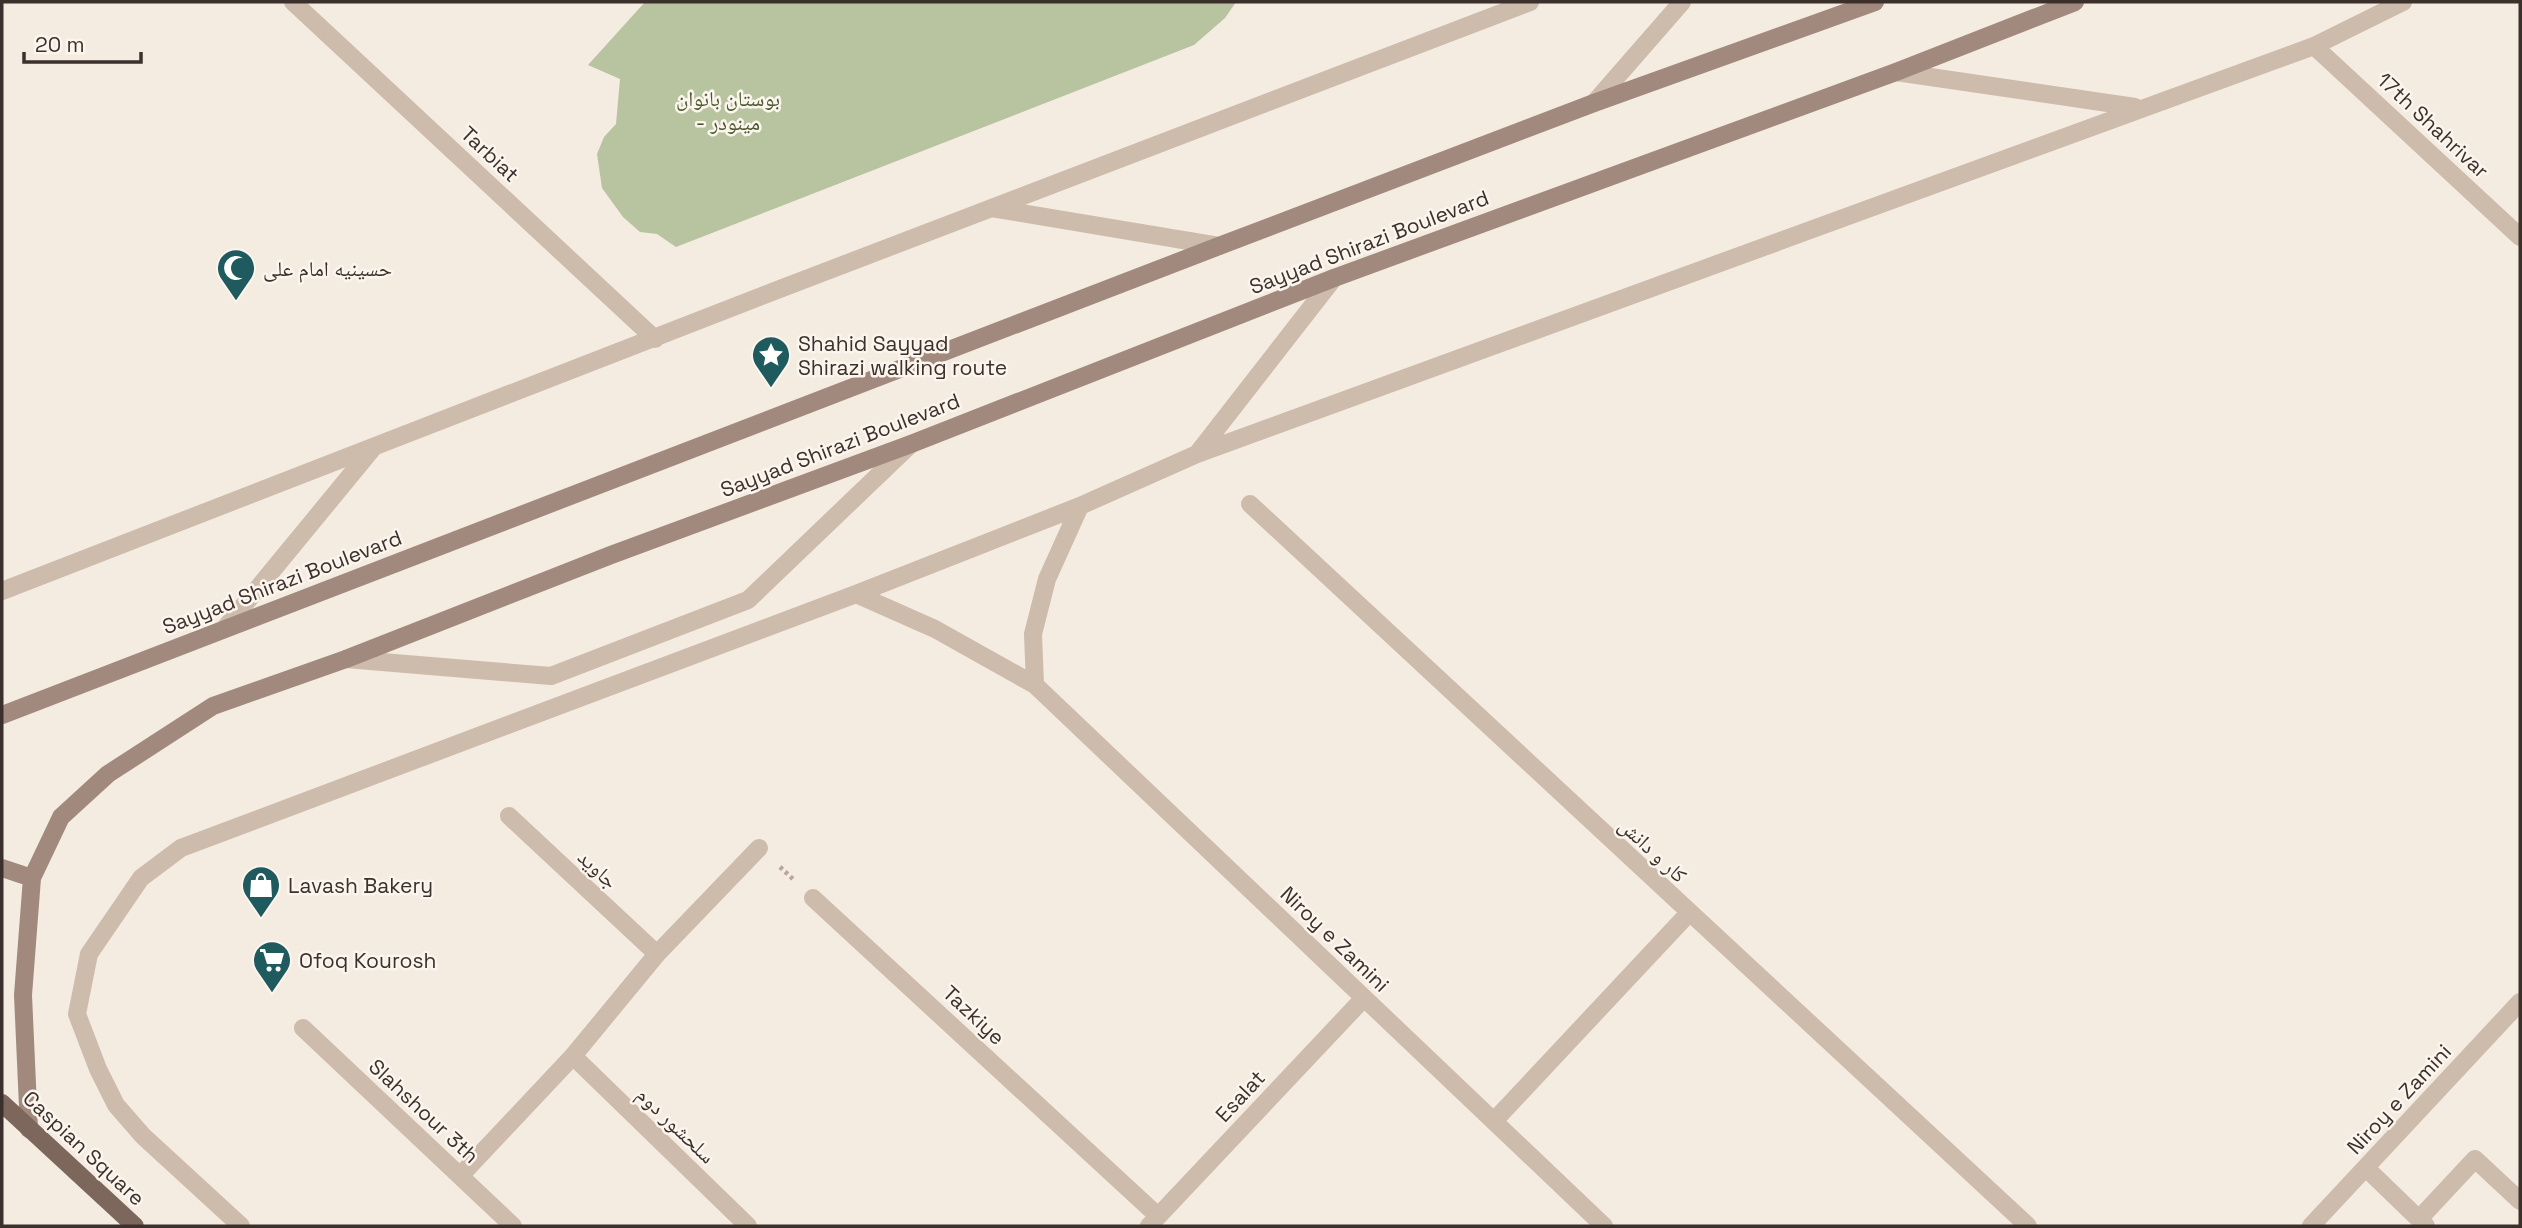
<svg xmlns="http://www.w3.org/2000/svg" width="2522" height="1228" font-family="'Space Grotesk','Noto Naskh Arabic',sans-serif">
  <rect width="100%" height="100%" fill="#f4ebe1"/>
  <!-- green -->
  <path fill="#b8c4a0" d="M645,2H1236L1225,18L1194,45L676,247L657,234L640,232L623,217L602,188L597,154L604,137L616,124L620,79L588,65Z"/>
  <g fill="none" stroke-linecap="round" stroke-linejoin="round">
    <!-- path -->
    <path stroke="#b9a596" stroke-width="4.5" stroke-dasharray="3.5 3.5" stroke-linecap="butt" d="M780,867L794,880"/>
    <!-- service -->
    <path stroke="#cdbbac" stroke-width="18" d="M346,659L551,676L748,600L911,444"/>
    <!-- minor -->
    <path stroke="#cdbbac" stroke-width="18" d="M1250,504L2028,1226
      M509,816L657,954
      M813,898L1158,1216
      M303,1028L513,1226
      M573,1056L748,1226
      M1494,1121L1688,914
      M2366,1168L2426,1226
      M460,1176L573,1056L657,954L759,848
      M2419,1219L2475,1159L2520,1201
      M1149,1226L1364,998"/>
    <!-- tertiary -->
    <path stroke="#cdbbac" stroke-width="18" d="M293,2L655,339
      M2314,46L2520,237
      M1896,72L2135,107
      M1594,103L1682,2
      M991,208L1219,246
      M1197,454L1334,278
      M2,591C510,393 1020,195 1530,2
      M856,594L935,629L1035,685L1604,1226
      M225,628L373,448
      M1035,685L1033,634L1047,579L1080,506
      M241,1226L143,1136L116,1105L98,1069L77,1014L89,954L141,878L181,848L856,594L1080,506L1197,454L2314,46L2403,2
      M2311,1226L2520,1002"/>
    <!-- secondary -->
    <path stroke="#a18a7d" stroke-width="18" d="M2,715L1219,246L1594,103L1875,2
      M2,868L32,878
      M29,1129L23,995L32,878L61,817L108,774L213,706L346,659L611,555L911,444L1334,278L1896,72L2075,2"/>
    <!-- primary -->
    <path stroke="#7d675c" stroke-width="18" d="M2,1103L135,1226"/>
  </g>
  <!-- icons -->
  <defs>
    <symbol id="mosque-pin" viewBox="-11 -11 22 30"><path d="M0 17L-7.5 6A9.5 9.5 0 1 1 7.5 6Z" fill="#1f5a5e" stroke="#fbf5ee"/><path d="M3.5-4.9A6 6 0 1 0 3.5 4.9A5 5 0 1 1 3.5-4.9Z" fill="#fff"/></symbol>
    <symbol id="sight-pin" viewBox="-11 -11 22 30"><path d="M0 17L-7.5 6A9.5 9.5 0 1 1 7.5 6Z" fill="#1f5a5e" stroke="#fbf5ee"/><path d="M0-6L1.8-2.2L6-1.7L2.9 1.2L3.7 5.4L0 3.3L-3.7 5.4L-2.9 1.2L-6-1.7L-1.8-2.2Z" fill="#fff"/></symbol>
    <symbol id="shop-pin" viewBox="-11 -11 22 30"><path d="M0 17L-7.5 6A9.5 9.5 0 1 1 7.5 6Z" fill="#1f5a5e" stroke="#fbf5ee"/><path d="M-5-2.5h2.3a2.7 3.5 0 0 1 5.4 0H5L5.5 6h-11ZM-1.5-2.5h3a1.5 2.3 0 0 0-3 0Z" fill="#fff"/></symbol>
    <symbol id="supermarket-pin" viewBox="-11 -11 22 30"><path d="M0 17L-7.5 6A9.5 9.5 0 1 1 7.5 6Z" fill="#1f5a5e" stroke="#fbf5ee"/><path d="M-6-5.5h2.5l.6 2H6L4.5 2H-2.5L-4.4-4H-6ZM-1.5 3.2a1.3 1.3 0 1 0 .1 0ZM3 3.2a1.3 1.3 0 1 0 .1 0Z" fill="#fff"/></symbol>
  </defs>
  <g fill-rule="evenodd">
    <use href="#mosque-pin" x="214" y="246" width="44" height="60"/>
    <use href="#sight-pin" x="749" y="333" width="44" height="60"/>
    <use href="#shop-pin" x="239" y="863" width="44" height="60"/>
    <use href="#supermarket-pin" x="250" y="938" width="44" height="60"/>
  </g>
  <g text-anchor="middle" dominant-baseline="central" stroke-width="5" stroke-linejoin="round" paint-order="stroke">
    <!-- park labels -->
    <g font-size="21" fill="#4a5a2e" stroke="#fbf5ee">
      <text x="728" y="98">بوستان بانوان<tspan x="728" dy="24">- مینودر</tspan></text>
    </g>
    <!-- street labels -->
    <g font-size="21" fill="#3b302b" stroke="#fbf5ee">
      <text transform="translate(2433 125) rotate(43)">17th Shahrivar</text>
      <text transform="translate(490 154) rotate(43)">Tarbiat</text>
      <text transform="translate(1369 242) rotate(-21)">Sayyad Shirazi Boulevard</text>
      <text transform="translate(840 445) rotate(-21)">Sayyad Shirazi Boulevard</text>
      <text transform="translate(282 582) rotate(-21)">Sayyad Shirazi Boulevard</text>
      <text transform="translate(1653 850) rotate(43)">کار و دانش</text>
      <text transform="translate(598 869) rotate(43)">جاوید</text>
      <text transform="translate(1335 939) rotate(44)">Niroy e Zamini</text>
      <text transform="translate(974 1015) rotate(43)">Tazkiye</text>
      <text transform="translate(1240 1096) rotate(-47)">Esalat</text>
      <text transform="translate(2399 1099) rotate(-47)">Niroy e Zamini</text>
      <text transform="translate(424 1111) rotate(43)">Slahshour 3th</text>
      <text transform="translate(676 1125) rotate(44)">سلحشور دوم</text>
      <text transform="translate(84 1148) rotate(43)">Caspian Square</text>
    </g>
    <!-- poi labels -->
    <g font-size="21" fill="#3b302b" stroke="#fbf5ee" text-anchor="start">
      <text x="263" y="268">حسینیه امام علی</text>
      <text x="798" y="343">Shahid Sayyad<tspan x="798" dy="24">Shirazi walking route</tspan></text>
      <text x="288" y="885">Lavash Bakery</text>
      <text x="299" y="960">Ofoq Kourosh</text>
    </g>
  </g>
  <!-- border -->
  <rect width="2522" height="1228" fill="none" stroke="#3b302b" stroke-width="7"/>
  <!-- scale -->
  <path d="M24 52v10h117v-10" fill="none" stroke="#3b302b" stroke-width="3.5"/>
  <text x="35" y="52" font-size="21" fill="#3b302b" stroke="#fbf5ee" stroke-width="5" paint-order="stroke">20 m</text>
</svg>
